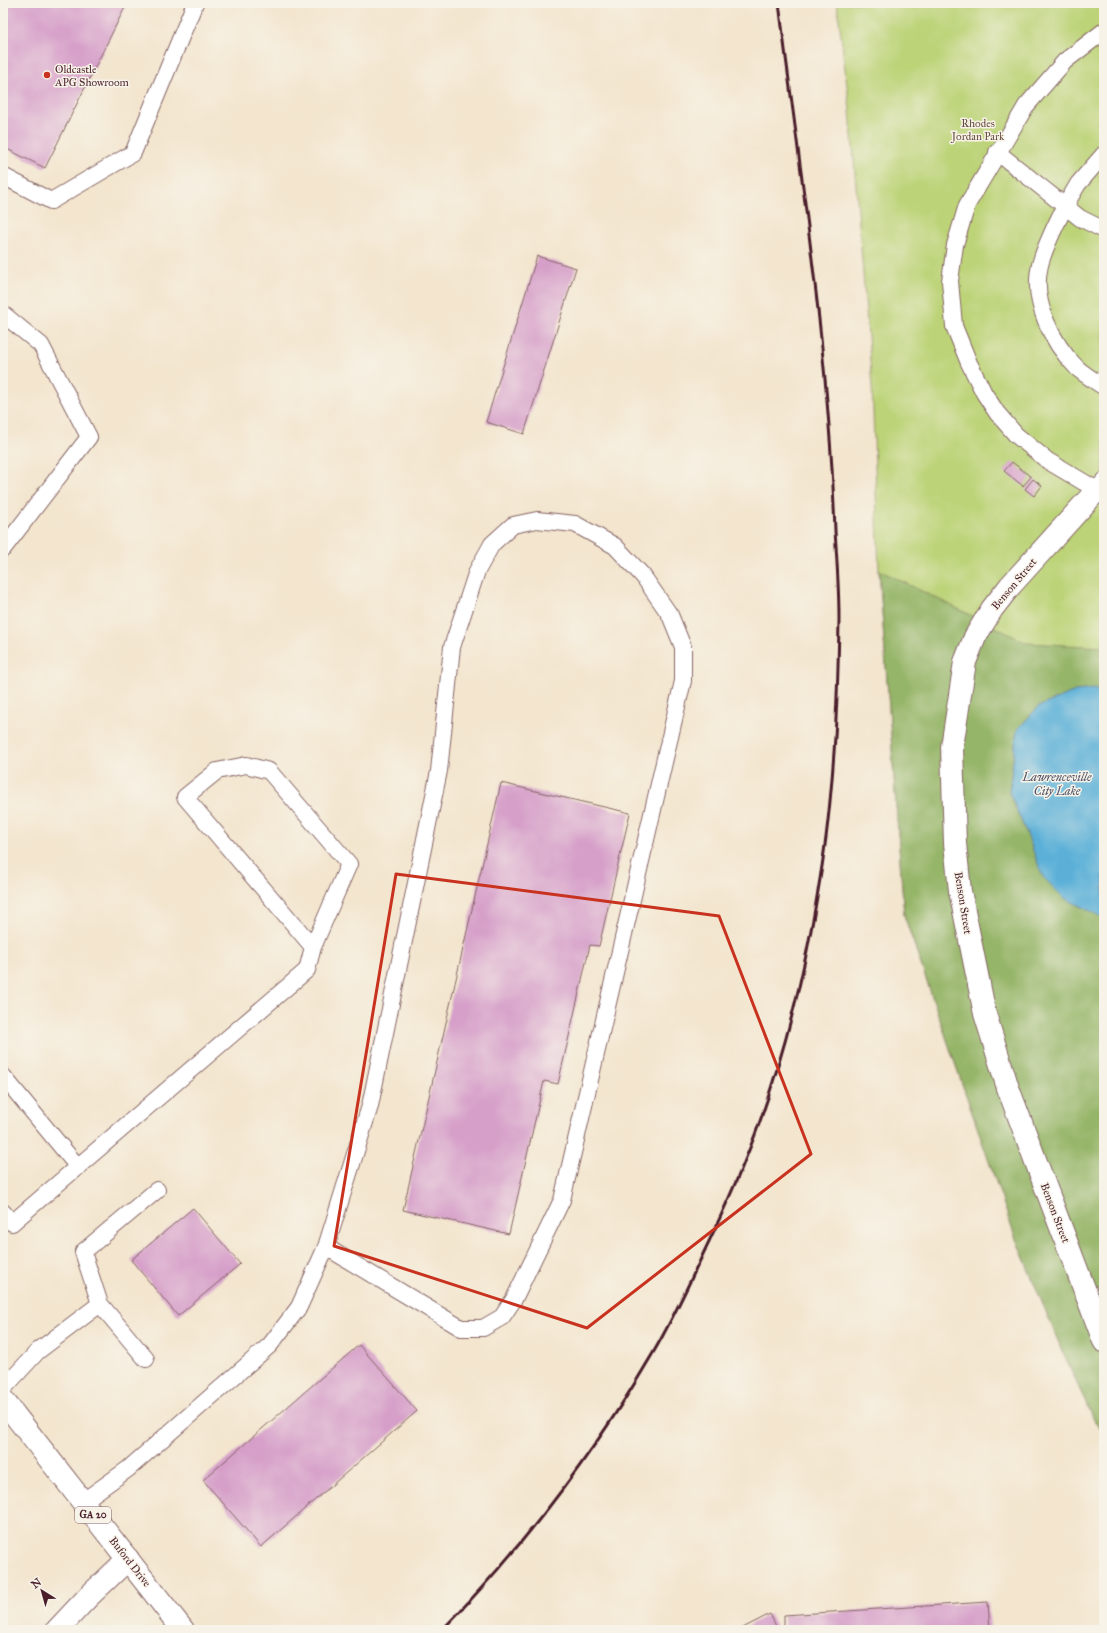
<svg xmlns="http://www.w3.org/2000/svg" width="1107" height="1633" font-family="'IM FELL Great Primer',serif">
  <rect width="100%" height="100%" fill="#f7f3e8"/>
  <filter id="ink" filterUnits="userSpaceOnUse"><feTurbulence type="fractalNoise" baseFrequency=".025" numOctaves="2"/><feDisplacementMap in="SourceGraphic" scale="8" xChannelSelector="R" yChannelSelector="G"/><feConvolveMatrix kernelMatrix="1 2 1 2 8 2 1 2 1" color-interpolation-filters="sRGB"/></filter>
  <filter id="wash" filterUnits="userSpaceOnUse"><feTurbulence type="fractalNoise" baseFrequency=".012" numOctaves="4" result="noise"/><feDisplacementMap in="SourceGraphic" scale="16" xChannelSelector="R" yChannelSelector="G"/><feGaussianBlur stdDeviation="0.9" result="paint"/><feColorMatrix in="noise" values="0 0 0 0 0 0 0 0 0 0 0 0 0 0 0 0 0 1.4 0 .05"/><feComposite in="paint" operator="in"/></filter>
  <g filter="url(#wash)">
    <rect width="100%" height="100%" fill="#f3e5ce"/>
    <!-- green -->
    <path fill="#bcd377" stroke="#837951" d="M837,3H1104V1436L1094,1420L1063,1353L1014,1234L904,915L879,570L872,386L850,110Z"/>
    <!-- forest -->
    <path fill="#95b568" stroke="#706a4a" d="M879,570L1027,643L1104,647V693L1094,689L1017,730L1009,792L1027,834L1064,898L1104,918V1436L1094,1420L1063,1353L1014,1234L904,915Z"/>
    <!-- water -->
    <path fill="#5cb0d8" stroke="#536882" d="M1094,689L1104,693V918L1064,898L1043,877L1027,834L1009,792L1017,730L1038,707L1075,691Z"/>
    <g id="blocks">
      <!-- building -->
      <path fill="#d69fc9" d="M3,3H127L45,168L3,147Z
        M537,256L576,268L524,434L486,422Z
        M1012,462L1031,477L1023,486L1004,471Z
        M1033,479L1042,486L1034,496L1025,489Z
        M501,783L630,813L599,946L590,945L558,1084L544,1081L509,1234L403,1210Z
        M193,1208L240,1264L178,1316L131,1260Z
        M359,1345L417,1411L261,1547L203,1480Z
        M988,1602L990,1630H784V1615Z
        M770,1614L778,1630H739Z"/>
    </g>
  </g>
  <g filter="url(#ink)">
    <use href="#blocks" fill-opacity="0" stroke="#856464" stroke-width="1"/>
    <g fill="none" stroke-linecap="round" stroke-linejoin="round">
      <defs>
        <path id="service" d="M1104,31L1065,61L1026,106L967,205L955,245L950,281L954,326L969,363L984,393L997,413L1016,435L1048,461L1097,490L1104,481
          M997,152L1065,206C1056,225 1045,245 1040,265C1031,301 1052,343 1077,368C1085,375 1095,381 1104,387
          M1104,154L1078,184L1065,206L1080,218L1104,230
          M3,176L51,201L133,153L195,3
          M3,314L41,345L89,437L3,549
          M3,1076L78,1167
          M3,1212L12,1223L307,970L313,947L349,864L269,771L246,765L217,771L185,797L313,947
          M146,1359L100,1304L83,1252L157,1190
          M3,1389L38,1351L100,1304
          M82,1502L128,1469L270,1345L299,1307L326,1247L370,1106L439,771L452,647L477,571L492,544L513,525L537,520L575,524L615,546L643,576L670,615L683,647V681L562,1200L514,1299L502,1317L483,1328H461L326,1247"/>
        <path id="minor" d="M1097,490L1010,586L992,609L975,637L965,662L952,747L955,843L960,891L985,1014L1008,1088L1104,1341
          M57,1630L88,1597L128,1559"/>
        <path id="trunk" d="M3,1400L183,1630"/>
      </defs>
      <!-- service casing -->
      <use href="#service" stroke="#856464" stroke-width="18"/>
      <!-- minor casing -->
      <use href="#minor" stroke="#856464" stroke-width="24"/>
      <!-- trunk casing -->
      <use href="#trunk" stroke="#856464" stroke-width="24"/>
      <!-- service -->
      <use href="#service" stroke="#fff" stroke-width="16"/>
      <!-- minor -->
      <use href="#minor" stroke="#fff" stroke-width="22"/>
      <!-- trunk -->
      <use href="#trunk" stroke="#fff" stroke-width="22"/>
      <!-- rail -->
      <path stroke="#4a1f2b" stroke-width="3" d="M442,1630C522,1548 595,1452 653,1353C672,1321 688,1286 704,1252C724,1210 743,1168 759,1124C787,1045 807,962 820,879C834,794 838,705 839,618C839,589 837,560 835,531C829,354 801,179 779,3"/>
    </g>
  </g>
  <!-- marked area -->
  <path fill="none" stroke="#c8321e" stroke-width="3" stroke-linejoin="round" d="M396,874L719,916L811,1154L587,1328L334,1246Z"/>
  <!-- markers -->
  <circle fill="#c8321e" stroke="#f7f3e8" stroke-width="1.5" cx="47" cy="75" r="4"/>
  <g text-anchor="middle" dominant-baseline="central" stroke-width="3" stroke-linejoin="round" paint-order="stroke">
    <!-- shield labels -->
    <rect fill="#f7f3e8" stroke="#7e5f64" stroke-width="1" x="75" y="1507" width="36" height="16" rx="3"/>
    <g font-size="10" font-weight="bold" fill="#4a1f2b">
      <text x="93" y="1515">GA 20</text>
    </g>
    <!-- poi labels -->
    <g font-size="11" fill="#4a1f2b" stroke="#f7f3e8" text-anchor="start">
      <text x="55" y="69">Oldcastle<tspan x="55" dy="13">APG Showroom</tspan></text>
    </g>
    <!-- park labels -->
    <g font-size="11" fill="#664c3e" stroke="#f7f3e8">
      <text x="978" y="123">Rhodes<tspan x="978" dy="13">Jordan Park</tspan></text>
    </g>
    <!-- street labels -->
    <g font-size="11" fill="#4a1f2b" stroke="#f7f3e8">
      <text transform="translate(1014 584) rotate(-50)">Benson Street</text>
      <text transform="translate(963 903) rotate(81)">Benson Street</text>
      <text transform="translate(1055 1213) rotate(69)">Benson Street</text>
      <text transform="translate(130 1562) rotate(52)">Buford Drive</text>
    </g>
    <!-- water labels -->
    <g font-size="12" font-style="italic" fill="#505268" stroke="#f7f3e8">
      <text x="1057" y="777">Lawrenceville<tspan x="1057" dy="14">City Lake</tspan></text>
    </g>
  </g>
  <!-- margin -->
  <rect width="1107" height="1633" fill="none" stroke="#f7f3e8" stroke-width="16"/>
  <!-- north arrow -->
  <g transform="translate(42 1591) rotate(323)" stroke="#f7f3e8" stroke-width="3" paint-order="stroke">
  <path d="M0-3L7 15L0 10L-7 15Z" fill="#4a1f2b"/>
  <text y="-6" font-size="11" font-weight="bold" text-anchor="middle" fill="#4a1f2b">N</text>
  </g>
</svg>
